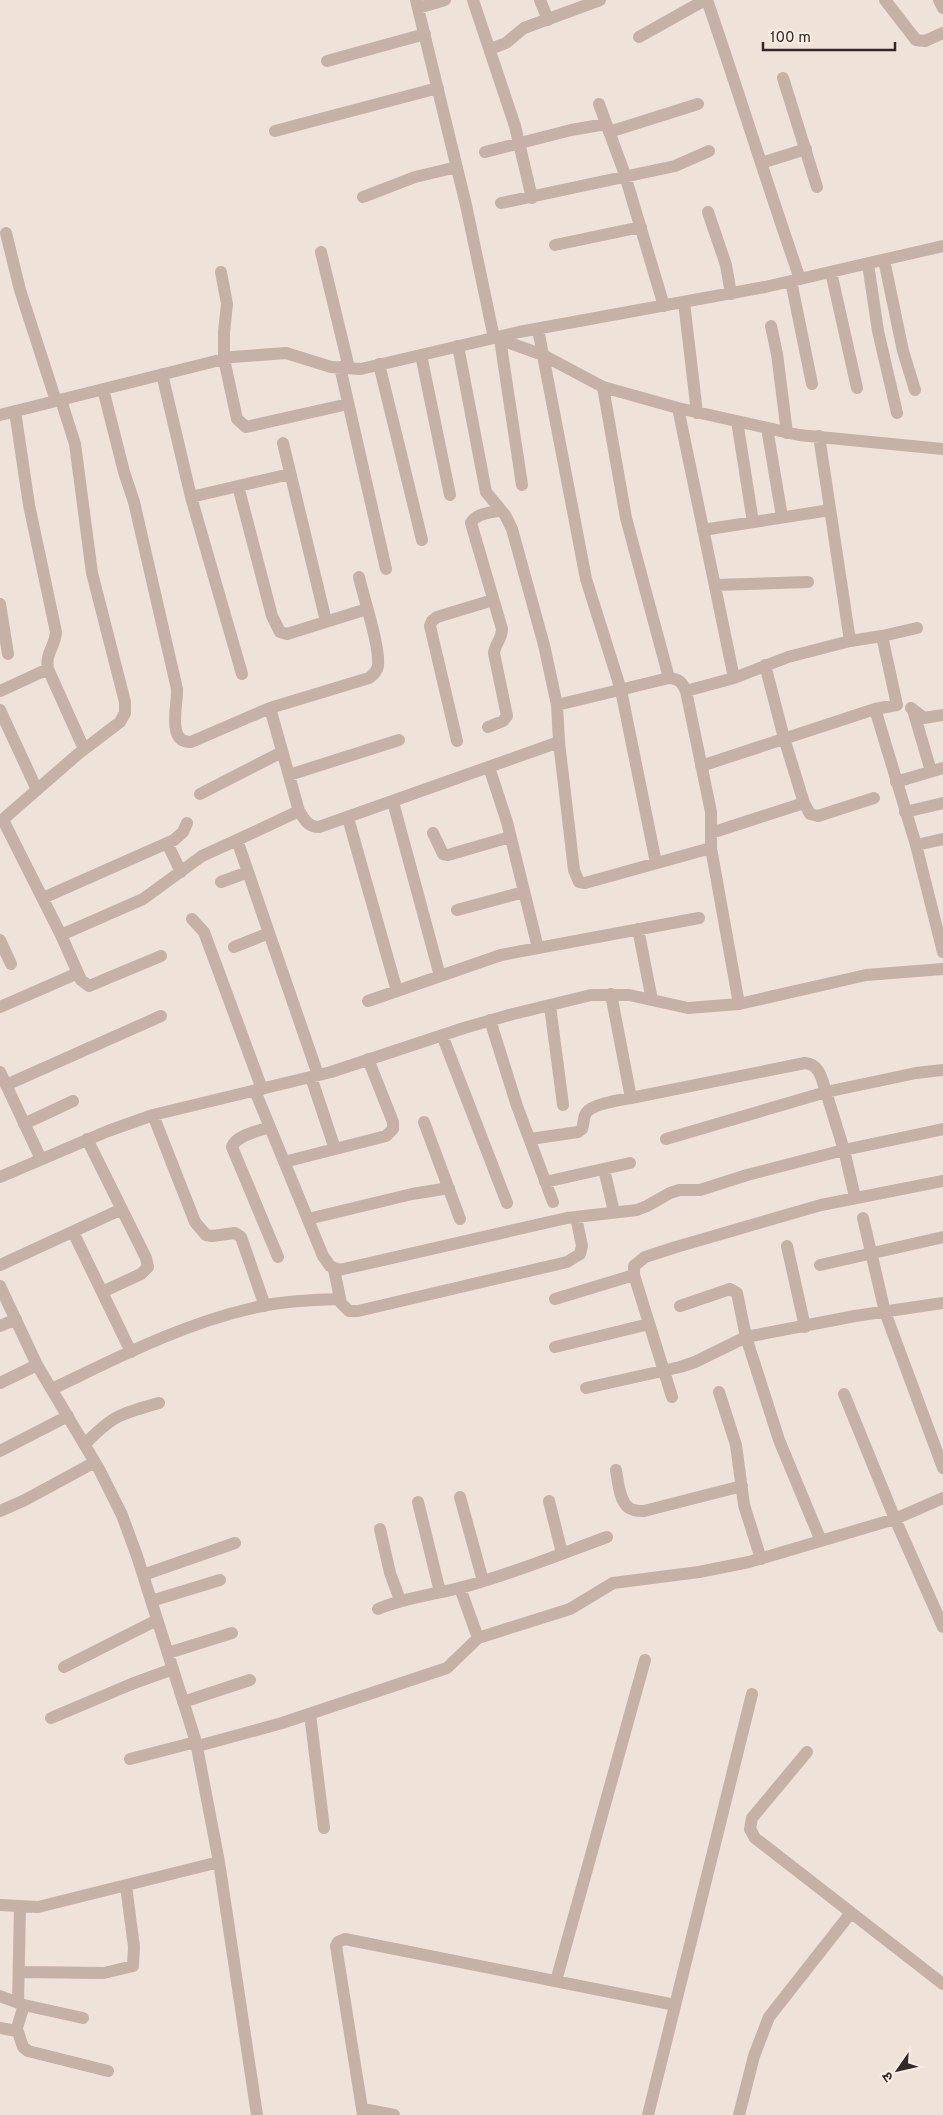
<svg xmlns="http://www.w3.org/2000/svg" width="943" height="2115" font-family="Overpass,'Noto Sans Devanagari',sans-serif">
  <rect width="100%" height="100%" fill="#efe2d9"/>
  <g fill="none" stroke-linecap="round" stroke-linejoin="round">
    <!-- minor -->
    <path stroke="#c5b1a6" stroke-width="12" d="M416,0L466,205L494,338
      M473,0L515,126L532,198
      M540,0L548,20
      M707,0C739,93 768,187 800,279
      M885,0L916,40L925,41L943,33
      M939,0L943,8
      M418,8L445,0
      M639,37L705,0
      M490,49L506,43L524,28L600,0
      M327,61L425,34
      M783,78L817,187
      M599,104L624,172L664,306
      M275,131L438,88
      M609,132L698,104
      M485,152L571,130L606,124
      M761,163L806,149
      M363,197L415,177L457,167
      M501,203L675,166L709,151
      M708,212L726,265L731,294
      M6,233L20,290L56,401
      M555,245L641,227
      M321,252L349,368
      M884,260L903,351L915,390
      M868,264L878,331L897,413
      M221,272L227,304L224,332V359L237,419L246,427L348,404
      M831,272L857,388
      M791,281L812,384
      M684,302L697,413
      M771,326L777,354L787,433
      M538,329L586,579L621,690L656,863
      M496,338L543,355L603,387L626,518L669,678
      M500,339L522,485
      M458,346L486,492L505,515L512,529L544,645L557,705
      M421,355L450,495
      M379,364L422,540
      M340,367L386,569
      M162,374L191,497L242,674
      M603,387L678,408
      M103,389L124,472L134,502L177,689C178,704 166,743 191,742L270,708L299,811
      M15,411L29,505L56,632C55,647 45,653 48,669L84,749
      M0,415L232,357L286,353L331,367L361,369L519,332L765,287L943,246
      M737,421L753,522
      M767,428L782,517
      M819,436L850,641L882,636L897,705L875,709L916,845L943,839
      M283,443L326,621
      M238,486L272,616L280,632L287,634L367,609
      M191,497L290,474
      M703,530L830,510
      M715,585L808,582
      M0,604L8,654
      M882,636L917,628
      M734,678L788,657L850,641
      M0,691L48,669
      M686,691L711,812V848L739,1004
      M270,708L369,678C373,675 377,672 378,666C380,646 364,599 359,577
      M911,708L924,718L943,715
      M0,710L37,790
      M913,710L931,771
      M488,727L503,721L507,716L494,653C495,644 502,639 502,629L471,523C476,513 491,513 501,510
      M457,741L430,626L432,621L437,617L493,600
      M559,742L574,870L579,882L585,883L711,848
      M701,766L875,709
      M489,767L507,822L538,948
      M289,775L399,740
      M896,782L943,768
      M200,794L282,752
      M393,802L440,976
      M804,803L810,814L818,816L874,798
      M905,812L943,803
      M348,818L397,991
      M3,820L61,935L143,899L202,856L237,840
      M0,822L78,754L120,722L125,713V702L92,573L75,444L61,400
      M433,833L443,854L448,855L510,837
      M711,833L804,803L784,738L765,665
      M167,843L181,872
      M916,845L943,952
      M221,882L248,872
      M43,898L174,840L183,832L187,823
      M457,910L524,892
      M192,919L204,932L262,1089
      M638,929L652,1000
      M61,935L81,980L89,986L161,956
      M0,940L11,964
      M234,947L269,933
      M368,1001L501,955L699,918
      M550,1006L563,1105
      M0,1007L78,973
      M490,1020L517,1106L553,1202
      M442,1035L507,1203
      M0,1072L41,1159
      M318,1075L237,840L299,811C305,820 308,827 319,827L559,742L557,705L669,678C679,679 682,682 686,691L734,678L678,408L799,435L943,449
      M311,1077L335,1149
      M6,1085L161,1016
      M255,1091L323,1256L330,1266L339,1270L567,1218L637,1210L647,1206L670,1193L679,1190H700L747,1175L844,1150L943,1129
      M631,1098L805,1063C820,1064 822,1080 826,1092L916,1073L943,1070
      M153,1115L195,1222L206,1235L212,1236L235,1233L241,1237L265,1306
      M424,1122L460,1219
      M24,1124L73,1101
      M270,1127C259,1131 236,1135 232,1147L278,1257
      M87,1139L146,1258L148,1267L141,1274L102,1292
      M530,1139L578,1132L582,1129C584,1124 583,1118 586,1113C592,1104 620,1100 631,1098L611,994
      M666,1139L826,1092L844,1150L855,1197
      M284,1162L386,1136L393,1129V1122L368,1059
      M604,1169L614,1212
      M0,1177L108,1131L153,1115L331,1072L464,1028L513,1014L591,995H629L688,1008L739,1004L866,975L943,969
      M545,1182L630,1163
      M863,1218L885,1312L943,1468
      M308,1219L412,1194L449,1188
      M73,1232L131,1352
      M787,1246L805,1327
      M0,1265L122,1209
      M820,1265L943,1237
      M334,1269L341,1303L349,1311H358L567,1262L580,1254L582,1246L576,1217
      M0,1286L37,1365L99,1469L122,1515L137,1556L196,1742L219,1862L257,2115
      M555,1299L634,1275
      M680,1306L730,1289L737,1293L746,1337L779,1440L821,1541
      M0,1326L16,1319
      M555,1347L649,1324
      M0,1383L37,1365
      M586,1388L680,1367L695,1362L746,1337L855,1316L943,1303
      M52,1389C117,1358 182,1324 253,1308C281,1301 311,1300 340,1299
      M719,1392L736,1445L744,1505L761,1559
      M844,1394L895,1519L943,1627
      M672,1397L634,1275V1266L645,1257L676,1247L821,1205L943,1181
      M85,1444C113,1415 120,1414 159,1403
      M0,1451L68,1416
      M616,1470C618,1481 619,1501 629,1508C633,1511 639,1511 644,1511L742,1486
      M460,1497L483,1581
      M549,1501L562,1553
      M418,1502L440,1592
      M0,1511L25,1500L95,1462
      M380,1529L390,1573L400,1600
      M143,1575L235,1543
      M460,1588L478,1638
      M151,1601L220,1580
      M378,1609C409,1596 442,1594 474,1584C519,1571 563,1553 607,1537
      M168,1653L232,1633
      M64,1667L157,1620
      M183,1702L250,1680
      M310,1714L324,1828
      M51,1718L134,1683L173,1669
      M198,1746L282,1723L447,1668L478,1638L570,1609L613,1583L699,1572L749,1562L895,1519L943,1498
      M807,1752L752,1818L750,1829L755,1838L943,1984
      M130,1759L196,1742
      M0,1905L38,1907L219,1862
      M19,1972L104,1973L133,1966L134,1947L126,1886
      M556,1981L645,1660
      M0,1996L24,2005L83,2018
      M18,2003L20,1907
      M0,2028L16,2031L24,2005
      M17,2029L23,2047L28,2051L108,2071
      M363,2109L394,2115
      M363,2115L336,1946L338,1942L345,1939L675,2005
      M648,2115L752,1694
      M739,2115L754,2056L769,2017L850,1914"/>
  </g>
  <!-- north arrow -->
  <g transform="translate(898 2070) rotate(236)" stroke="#f7ede5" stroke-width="4" paint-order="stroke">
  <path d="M0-4L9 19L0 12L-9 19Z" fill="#322926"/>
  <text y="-8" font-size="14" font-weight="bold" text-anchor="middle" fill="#322926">उ</text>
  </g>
  <!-- scale -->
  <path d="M763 42v8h132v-8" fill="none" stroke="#322926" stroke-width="2.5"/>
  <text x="770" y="42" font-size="15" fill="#322926" stroke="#f7ede5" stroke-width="4" paint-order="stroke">100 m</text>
</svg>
